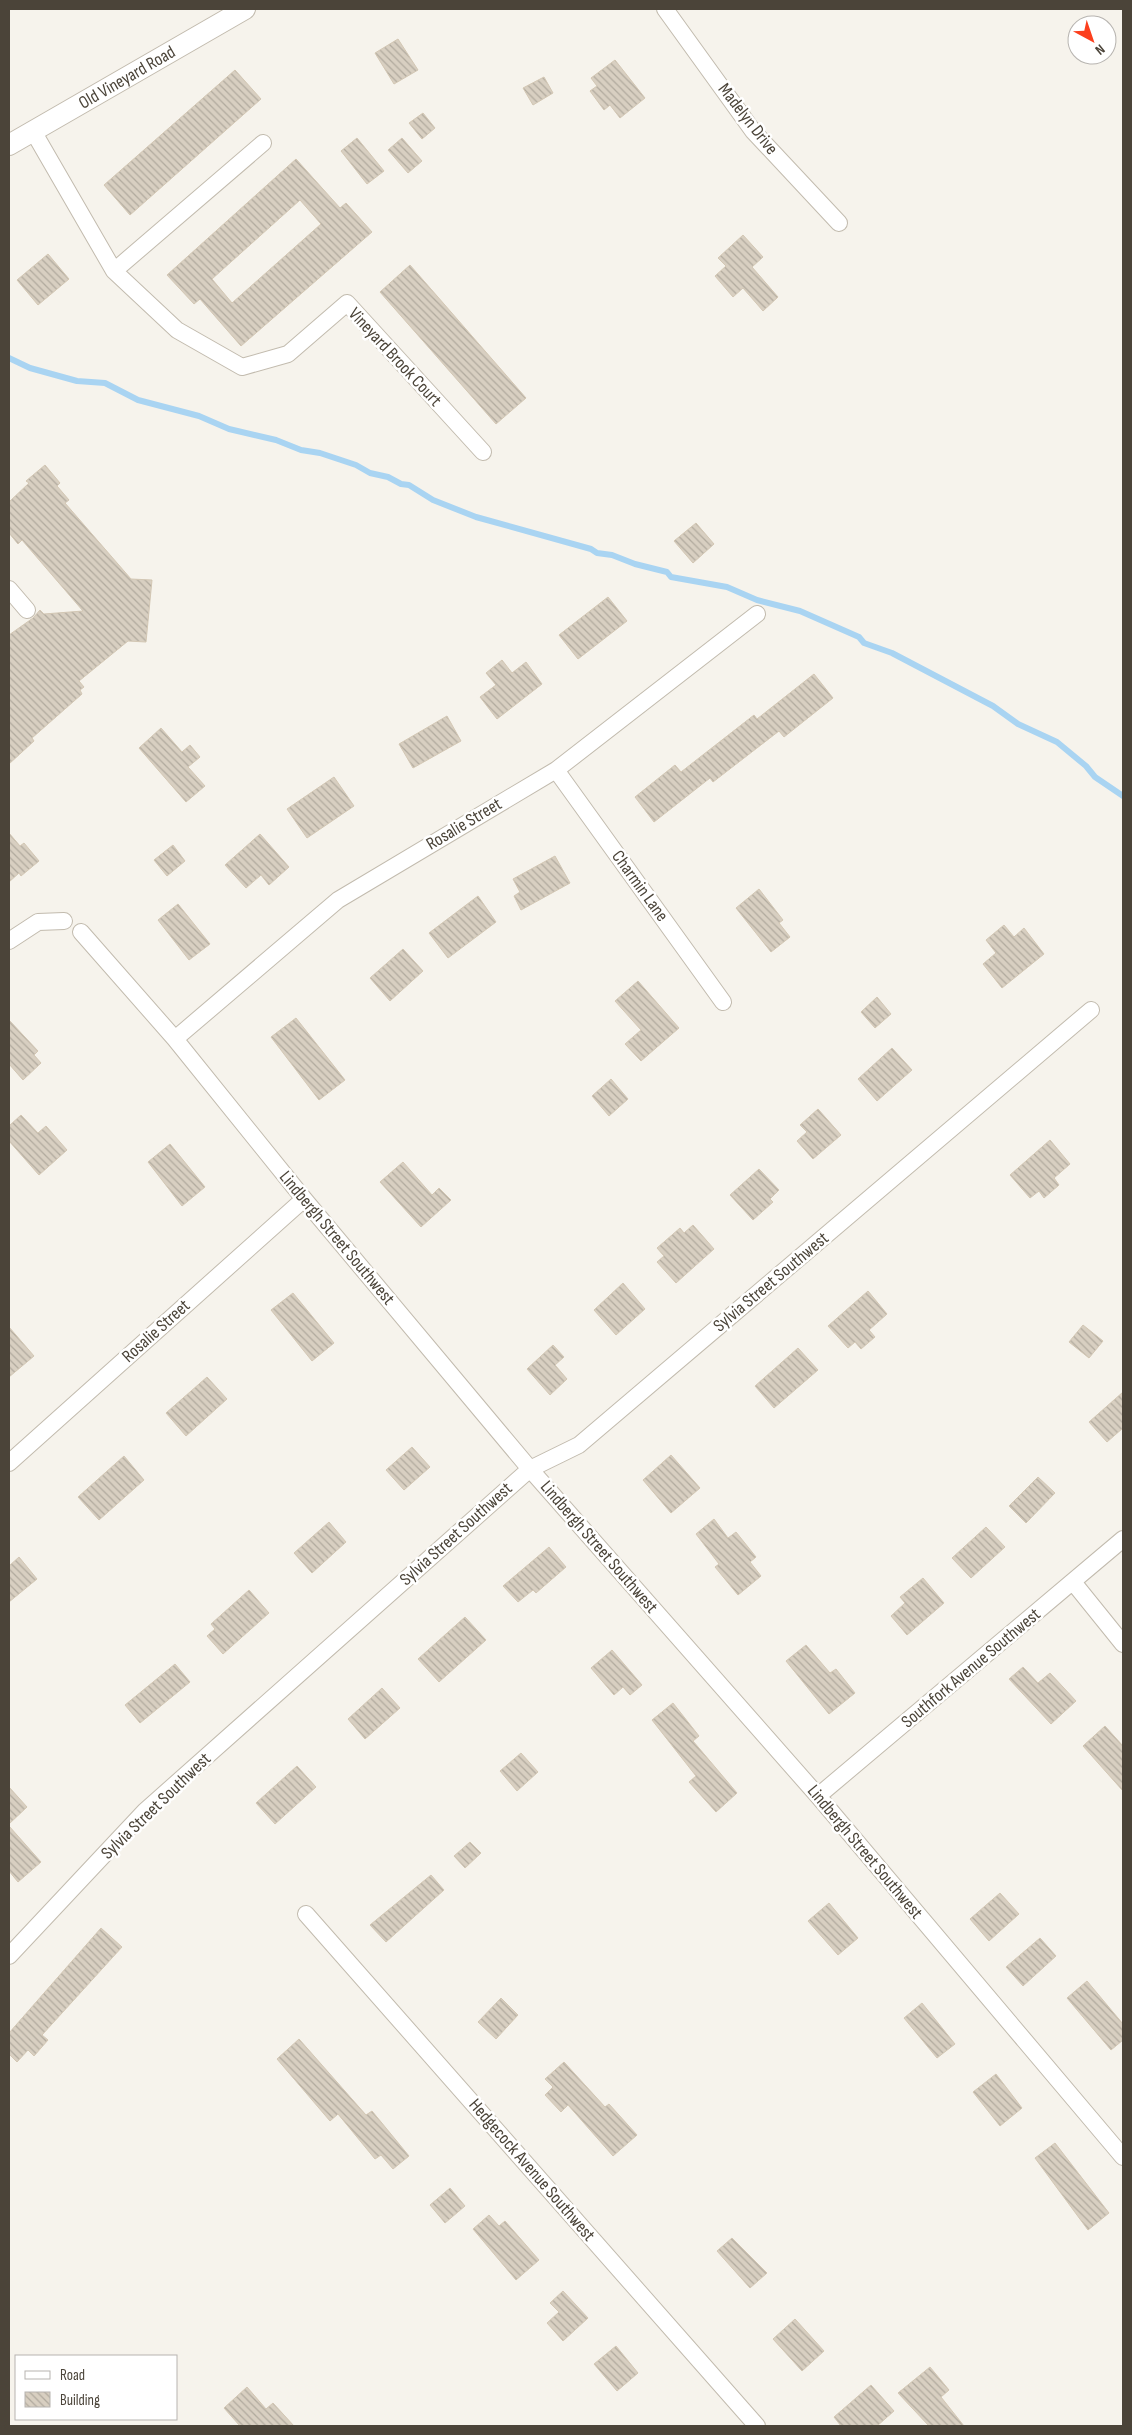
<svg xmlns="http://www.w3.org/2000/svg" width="1132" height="2435" font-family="'Sofia Sans Condensed',sans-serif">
  <defs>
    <pattern id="building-back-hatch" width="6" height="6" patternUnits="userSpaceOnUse" patternTransform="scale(1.25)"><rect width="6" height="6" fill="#d8cfc1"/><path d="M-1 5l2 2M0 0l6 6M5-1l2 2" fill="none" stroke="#b1aa9e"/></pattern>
  </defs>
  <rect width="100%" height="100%" fill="#f6f3ec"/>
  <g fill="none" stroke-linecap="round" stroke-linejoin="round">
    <!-- stream -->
    <path stroke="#a9d4f2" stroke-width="6" d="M9,358L30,368L77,381L105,383L138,400L199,416L229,429L276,440L301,450L320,453L356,465L370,473L388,477L401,484L409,485L433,500L476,517L591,549L597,553L612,555L635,564L667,572L671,577L727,587L757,600L800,611L859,637L864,643L892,653L993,706L1018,724L1057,742L1086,766L1095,777L1123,796"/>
  </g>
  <!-- building -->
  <path fill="url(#building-back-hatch)" stroke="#d3c7b4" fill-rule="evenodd" d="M398,39L418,70L394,84L375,53Z
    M615,60L645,98L620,118L610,105L604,110L590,91L597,86L591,78Z
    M235,70L261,99L130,215L104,185Z
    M544,77L553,93L533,105L523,88Z
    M423,113L435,128L422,139L409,123Z
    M357,138L384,171L367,184L341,151Z
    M402,138L422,161L408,173L388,150Z
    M296,159L340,208L346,203L372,232L241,346L200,299L194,304L167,275ZM300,200L321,224L232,303L212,279Z
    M743,235L763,257L752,267L778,297L763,311L743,288L733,297L715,276L726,266L718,258Z
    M48,254L69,279L38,305L17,280Z
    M410,265L526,398L496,424L380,292Z
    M45,465L60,483L57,486L69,500L65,503L131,579L152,580L146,642L128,641L79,681L84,687L80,690L82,694L32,738L34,741L9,764V635L33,618L40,610L44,614L83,611L22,540L18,544L9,533V502L29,483L26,481Z
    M696,523L714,544L693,563L674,541Z
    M608,597L627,621L578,659L559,635Z
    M502,660L512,673L526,662L542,684L497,719L480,697L496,685L486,673Z
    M814,674L833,698L784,737L779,731L713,782L710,778L654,822L635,797L675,765L681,772L754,715L757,719Z
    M447,716L461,741L413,768L399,744Z
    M161,728L182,752L190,745L200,757L188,767L205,786L186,802L139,748Z
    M334,777L354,806L307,838L287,809Z
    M9,833L20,846L24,843L39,861L21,876L19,873L9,882Z
    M260,834L289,867L269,885L261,875L246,888L225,865Z
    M173,845L185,861L167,876L154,860Z
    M555,856L570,883L521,910L514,896L520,892L513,879Z
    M759,889L783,920L779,923L790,937L771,952L736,908Z
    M478,896L496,922L448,958L429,933Z
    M178,904L210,944L189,960L158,920Z
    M1004,925L1014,937L1024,928L1044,954L1002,988L983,964L996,953L986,940Z
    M403,949L423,971L390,1001L370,978Z
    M638,981L679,1028L641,1061L625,1044L641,1030L615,1001Z
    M877,997L891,1014L875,1028L861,1012Z
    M296,1018L345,1080L319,1100L271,1037Z
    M9,1020L38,1051L34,1055L41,1063L23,1080L9,1064Z
    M892,1048L912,1070L877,1101L858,1079Z
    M611,1079L628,1099L609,1116L592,1096Z
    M818,1109L841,1135L813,1159L797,1141L807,1132L800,1125Z
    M21,1115L38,1133L46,1126L67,1150L39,1175L9,1141V1126Z
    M1050,1140L1070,1164L1054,1178L1059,1185L1044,1198L1039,1191L1030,1198L1010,1175Z
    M170,1144L205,1187L182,1206L148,1162Z
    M403,1162L432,1195L439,1188L451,1200L421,1227L380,1182Z
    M759,1169L779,1190L770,1199L773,1202L753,1220L730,1195Z
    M693,1225L714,1249L676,1283L657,1262L664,1256L657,1248L680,1228L684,1233Z
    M623,1283L645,1309L616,1335L594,1310Z
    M868,1291L887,1314L869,1330L875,1337L861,1349L855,1342L848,1348L828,1326Z
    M293,1293L334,1343L312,1361L271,1310Z
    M1083,1325L1103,1341L1089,1358L1069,1342Z
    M9,1327L34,1356L9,1377Z
    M553,1345L564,1357L555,1365L567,1379L550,1395L527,1369Z
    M798,1348L818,1370L774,1408L755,1386Z
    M207,1377L227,1399L186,1436L166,1413Z
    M1123,1392V1428L1107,1442L1089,1422Z
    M412,1447L430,1467L404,1490L386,1470Z
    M671,1455L700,1488L671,1513L643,1480Z
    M124,1456L144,1480L99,1520L78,1497Z
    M1038,1477L1055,1493L1026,1523L1009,1506Z
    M714,1519L728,1538L736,1532L756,1557L750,1562L761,1576L738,1595L715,1567L719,1564L696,1534Z
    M329,1522L346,1542L312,1573L294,1553Z
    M986,1527L1005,1547L971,1578L952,1558Z
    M549,1547L566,1567L536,1593L533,1590L518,1602L503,1586Z
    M19,1557L37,1579L9,1602V1566Z
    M923,1578L944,1603L907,1635L891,1616L905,1603L900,1597Z
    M249,1590L269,1613L223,1654L207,1636L215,1629L211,1624Z
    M465,1617L486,1640L439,1682L418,1659Z
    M806,1645L830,1673L836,1669L855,1693L829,1714L786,1661Z
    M612,1650L642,1685L630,1695L623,1687L614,1695L591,1668Z
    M175,1664L190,1682L140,1723L125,1705Z
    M1023,1667L1038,1683L1050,1673L1076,1701L1051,1724L1009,1679Z
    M382,1688L400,1708L365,1739L348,1719Z
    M673,1703L699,1736L693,1741L737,1793L716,1812L689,1782L696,1776L652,1720Z
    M1105,1726L1123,1746V1791L1083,1746Z
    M521,1753L538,1772L517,1791L500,1771Z
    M297,1766L316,1787L275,1824L256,1803Z
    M9,1787L27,1807L9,1824Z
    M9,1826L41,1862L18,1882L9,1871Z
    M470,1842L481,1853L465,1868L454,1856Z
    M431,1875L444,1890L386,1942L370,1925Z
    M1000,1893L1019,1914L989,1941L970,1919Z
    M829,1903L858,1938L838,1955L808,1921Z
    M101,1928L122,1947L42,2035L48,2040L34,2056L28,2050L17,2062L9,2054V2033Z
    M1040,1938L1056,1956L1023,1986L1006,1967Z
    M1087,1981L1123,2024V2040L1111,2050L1067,1998Z
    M501,1998L518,2015L496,2039L478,2022Z
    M922,2003L955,2044L937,2058L904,2018Z
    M299,2039L366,2115L372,2111L409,2156L393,2169L381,2155L375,2159L338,2114L330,2121L277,2059Z
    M564,2062L605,2107L609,2104L637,2135L613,2156L568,2105L561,2112L545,2095L553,2087L545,2079Z
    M996,2074L1022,2108L1000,2126L973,2092Z
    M1055,2143L1109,2213L1088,2230L1035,2158Z
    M450,2188L465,2206L445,2223L430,2205Z
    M489,2215L499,2226L505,2221L539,2260L516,2280L473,2229Z
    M732,2238L767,2273L750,2288L717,2251Z
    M563,2291L588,2318L563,2341L547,2323L559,2312L550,2303Z
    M795,2319L824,2351L802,2371L773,2339Z
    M616,2346L638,2373L617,2391L594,2364Z
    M930,2367L949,2390L941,2397L964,2426H929L898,2393Z
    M871,2385L894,2411L877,2426H841L834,2417Z
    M247,2387L266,2409L273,2403L294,2426H240L224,2408Z"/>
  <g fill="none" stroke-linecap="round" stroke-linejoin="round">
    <defs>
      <path id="minor" d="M665,9L753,131L839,223
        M33,131L114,271L177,330L242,367L288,354L347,303L483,452
        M114,271L263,143
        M9,589L27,610
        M556,770L723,1002
        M81,932L175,1039L304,1199L530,1469L818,1796L1123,2157
        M9,941L38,922L64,921
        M175,1039L338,900L556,770L757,614
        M9,1463L304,1199
        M1073,1582L1123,1644
        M818,1796L1123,1539
        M306,1914L757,2426
        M9,1956L145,1811L530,1469L579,1445L1091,1010"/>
      <g id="tertiary">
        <path id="s1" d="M9,145L245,9"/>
      </g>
    </defs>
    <!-- minor casing -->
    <use href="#minor" stroke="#c2bbae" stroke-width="18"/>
    <!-- tertiary casing -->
    <use href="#tertiary" stroke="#c2bbae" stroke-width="22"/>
    <!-- minor -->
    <use href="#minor" stroke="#fff" stroke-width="16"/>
    <!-- tertiary -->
    <use href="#tertiary" stroke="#fff" stroke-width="20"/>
  </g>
  <g text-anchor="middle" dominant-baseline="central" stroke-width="5" stroke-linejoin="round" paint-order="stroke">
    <!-- street labels -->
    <g font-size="18" fill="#4b4439" stroke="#fff">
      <text stroke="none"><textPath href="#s1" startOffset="136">Old Vineyard Road</textPath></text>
      <text transform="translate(748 119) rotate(52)">Madelyn Drive</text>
      <text transform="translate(395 357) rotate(47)">Vineyard Brook Court</text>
      <text transform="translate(464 824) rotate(-31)">Rosalie Street</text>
      <text transform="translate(640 886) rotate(54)">Charmin Lane</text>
      <text transform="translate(337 1238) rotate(50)">Lindbergh Street Southwest</text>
      <text transform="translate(771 1282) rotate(-40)">Sylvia Street Southwest</text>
      <text transform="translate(156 1331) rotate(-42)">Rosalie Street</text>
      <text transform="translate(456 1534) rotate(-42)">Sylvia Street Southwest</text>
      <text transform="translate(599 1547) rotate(49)">Lindbergh Street Southwest</text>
      <text transform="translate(971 1668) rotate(-40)">Southfork Avenue Southwest</text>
      <text transform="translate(156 1806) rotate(-44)">Sylvia Street Southwest</text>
      <text transform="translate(865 1852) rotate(50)">Lindbergh Street Southwest</text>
      <text transform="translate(532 2170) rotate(49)">Hedgecock Avenue Southwest</text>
    </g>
  </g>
  <!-- border -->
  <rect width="1132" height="2435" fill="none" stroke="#4b4439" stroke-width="20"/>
  <!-- legend -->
  <rect x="15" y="2355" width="162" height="65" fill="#ffffff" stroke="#b7b4b0"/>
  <rect x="25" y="2371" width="25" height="8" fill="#ffffff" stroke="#b7b4b0"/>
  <text x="60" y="2380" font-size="15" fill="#4b4439">Road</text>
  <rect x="25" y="2392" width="25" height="15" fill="url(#building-back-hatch)" stroke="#b7b4b0"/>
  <text x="60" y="2405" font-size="15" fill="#4b4439">Building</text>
  <!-- north arrow -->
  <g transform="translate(1092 40) rotate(140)"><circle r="24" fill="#ffffff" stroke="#b7b4b0"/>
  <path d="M0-4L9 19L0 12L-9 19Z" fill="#fc3f1d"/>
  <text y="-8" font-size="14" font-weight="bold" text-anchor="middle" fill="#4b4439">N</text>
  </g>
</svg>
